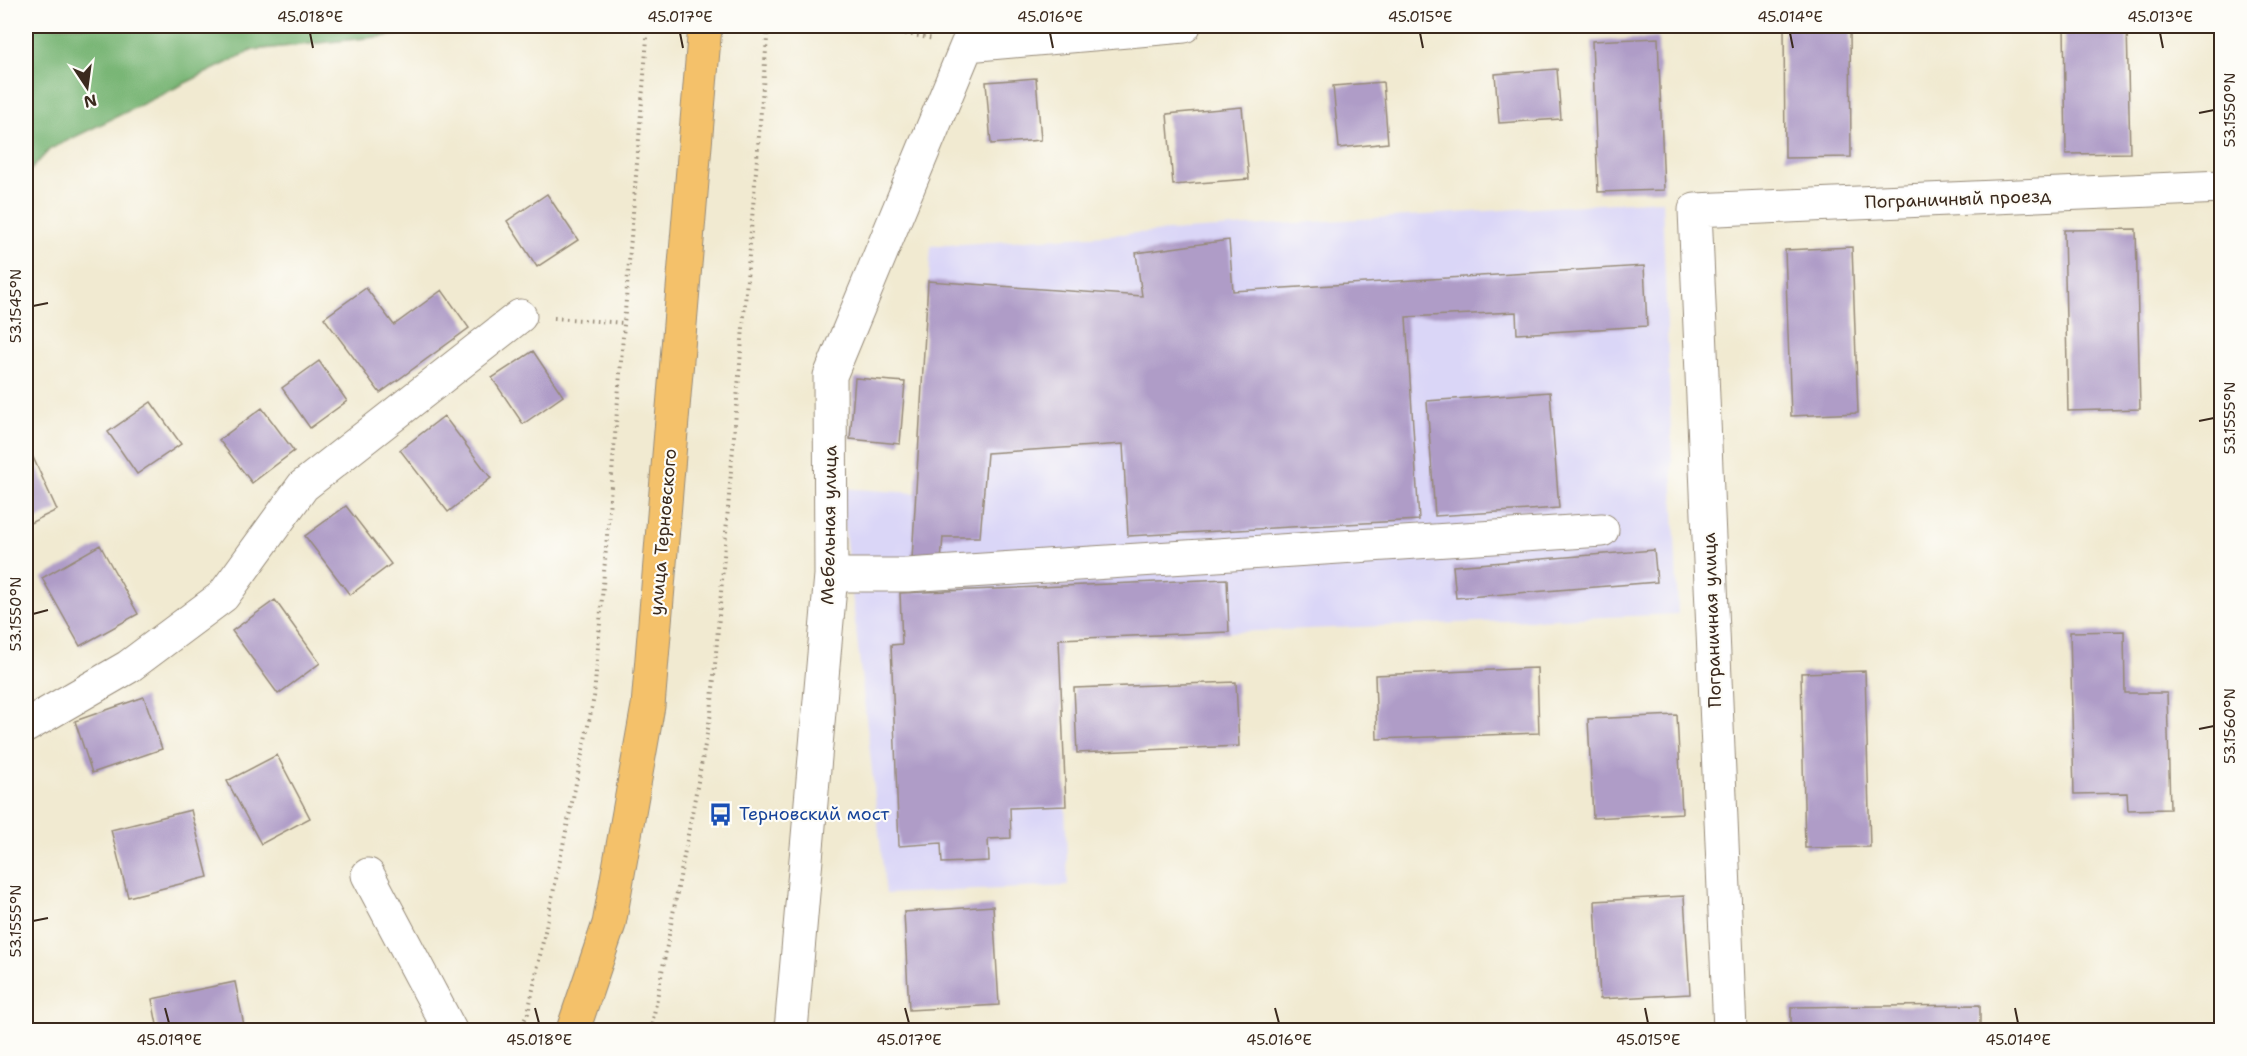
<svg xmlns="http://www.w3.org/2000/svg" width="2247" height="1056" font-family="'Shantell Sans',sans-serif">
  <rect width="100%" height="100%" fill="#fdfcf7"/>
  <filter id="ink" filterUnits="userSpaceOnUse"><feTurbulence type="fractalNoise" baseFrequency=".0167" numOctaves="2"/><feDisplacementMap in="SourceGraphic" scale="12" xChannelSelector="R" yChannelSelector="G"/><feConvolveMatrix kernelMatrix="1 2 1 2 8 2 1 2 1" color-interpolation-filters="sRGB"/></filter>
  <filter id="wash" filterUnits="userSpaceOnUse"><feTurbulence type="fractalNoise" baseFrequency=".008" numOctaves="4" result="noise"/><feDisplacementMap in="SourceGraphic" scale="24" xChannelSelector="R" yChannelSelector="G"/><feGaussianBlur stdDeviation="1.35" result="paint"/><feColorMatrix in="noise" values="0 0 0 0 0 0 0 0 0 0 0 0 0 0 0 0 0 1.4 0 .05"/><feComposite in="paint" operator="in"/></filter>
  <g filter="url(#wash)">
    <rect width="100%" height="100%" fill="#f1ead1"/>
    <!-- built -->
    <path fill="#dad6f7" d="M1662,200L1678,614L1059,639L1068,886L886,894L840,488L916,493L931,246Z"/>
    <!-- forest -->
    <path fill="#79b676" stroke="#5a704a" stroke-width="1.5" d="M26,26H481L253,50L50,149L26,175Z"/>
    <g id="blocks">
      <!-- building -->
      <path fill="#af9cc7" d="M1784,26H1850L1851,157L1785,158Z
        M2064,26H2127L2130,153L2066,154Z
        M1658,38L1664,190L1598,192L1592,41Z
        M1557,69L1561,119L1499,123L1495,74Z
        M1036,78L1041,140L991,144L986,82Z
        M1383,82L1388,143L1339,148L1333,86Z
        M1242,107L1249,179L1173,185L1167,114Z
        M547,194L578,240L537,267L507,221Z
        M2136,229L2140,409L2068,411L2064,230Z
        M1229,240L1233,291L1644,266L1647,326L1517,334L1516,312L1406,317L1419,520L1128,536L1123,444L987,453L980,537H943L941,561L912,560L928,281L1142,296L1136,253Z
        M1852,247L1858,413L1791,416L1785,250Z
        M366,288L394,325L442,290L469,328L380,393L324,318Z
        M533,351L563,396L523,424L492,378Z
        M319,361L347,401L310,428L282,388Z
        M855,378L905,382L900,444L850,439Z
        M1550,392L1559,508L1435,516L1427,401Z
        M151,402L181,444L137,474L108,432Z
        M262,408L294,451L252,483L219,440Z
        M444,416L491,478L448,512L400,450Z
        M26,442L57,510L26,525Z
        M346,506L391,564L350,595L305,536Z
        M100,545L138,614L80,646L42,578Z
        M1654,550L1657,582L1456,598L1453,566Z
        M1227,579L1229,632L1059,639L1066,806L1010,808L1011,838L988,839L989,861L942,863L941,843L899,846L891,645L902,644L900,593Z
        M275,600L320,663L278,694L232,631Z
        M2124,631L2125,693H2167L2170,809L2128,810L2127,793L2074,794L2070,632Z
        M1537,668L1539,733L1377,739L1375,675Z
        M1865,671L1870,847L1805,848L1801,673Z
        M1236,682L1239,746L1077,753L1074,688Z
        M144,697L162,749L92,773L75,721Z
        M1677,715L1682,813L1593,818L1588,719Z
        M277,755L310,818L261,844L227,781Z
        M191,810L208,877L128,897L111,830Z
        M1684,896L1690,994L1600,999L1595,901Z
        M993,906L999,1005L909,1010L904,912Z
        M235,982L245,1030H158L152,999Z
        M1980,1005V1030H1791V1007Z"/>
    </g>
  </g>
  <g filter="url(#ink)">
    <use href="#blocks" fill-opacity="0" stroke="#968a78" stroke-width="1.5"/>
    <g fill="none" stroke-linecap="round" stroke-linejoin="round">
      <defs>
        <path id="minor" d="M831,575H907L1602,530
          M26,726L128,667L223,596L303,486L520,316
          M368,875L450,1030
          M791,1030L831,575L830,376L967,45L1184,26
          M1730,1030L1695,210L2222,187"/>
        <path id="major" d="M573,1030L609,924L648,706L705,26"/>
      </defs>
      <!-- minor casing -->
      <use href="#minor" stroke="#968a78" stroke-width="35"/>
      <!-- major casing -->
      <use href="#major" stroke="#968a78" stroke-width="35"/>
      <!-- path -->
      <path stroke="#968a78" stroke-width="4" stroke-dasharray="1.5 4.5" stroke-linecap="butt" d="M864,26L934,39
        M554,318L625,323
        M519,1030L528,1013L594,697L648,26
        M651,1030L711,713L768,26"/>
      <!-- minor -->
      <use href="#minor" stroke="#fff" stroke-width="33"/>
      <!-- major -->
      <use href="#major" stroke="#f4c16a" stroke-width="33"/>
    </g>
  </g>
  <!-- ticks -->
  <path fill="none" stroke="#3b2a1e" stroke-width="2" d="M310,33L313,48M680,33L683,48M1050,33L1053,48M1420,33L1423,48M1790,33L1793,48M2160,33L2163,48M2199,113L2214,110M33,306L48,303M2199,421L2214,418M33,614L48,610M2199,729L2214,726M33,921L48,918M165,1008L169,1023M535,1008L539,1023M905,1008L909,1023M1275,1008L1279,1023M1645,1008L1648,1023M2015,1008L2018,1023"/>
  <!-- icons -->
  <defs>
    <symbol id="bus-bare" viewBox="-9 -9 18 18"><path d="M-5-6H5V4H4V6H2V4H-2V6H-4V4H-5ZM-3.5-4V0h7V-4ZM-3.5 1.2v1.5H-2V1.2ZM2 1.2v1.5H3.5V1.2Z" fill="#1a4fb4" stroke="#fdfcf7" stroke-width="2.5" paint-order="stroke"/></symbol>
  </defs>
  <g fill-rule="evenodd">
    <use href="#bus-bare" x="704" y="798" width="33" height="33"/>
  </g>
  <g text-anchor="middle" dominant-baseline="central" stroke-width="4.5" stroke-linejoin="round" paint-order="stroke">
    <!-- street labels -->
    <g font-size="18" fill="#3b2a1e" stroke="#fdfcf7">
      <text transform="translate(1958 199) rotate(-2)">Пограничный проезд</text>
      <text transform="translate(829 525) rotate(-89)">Мебельная улица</text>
      <text transform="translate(663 532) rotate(-85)">улица Терновского</text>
      <text transform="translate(1712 620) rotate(-92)">Пограничная улица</text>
    </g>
    <!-- transit labels -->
    <g font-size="18" fill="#164399" stroke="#fdfcf7" text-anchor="start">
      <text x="739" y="814">Терновский мост</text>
    </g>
  </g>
  <!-- margin -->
  <rect width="2247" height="1056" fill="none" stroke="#fdfcf7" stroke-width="66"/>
  <!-- north arrow -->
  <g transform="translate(87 87) rotate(167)" stroke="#fdfcf7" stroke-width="4.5" paint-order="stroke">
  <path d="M0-4.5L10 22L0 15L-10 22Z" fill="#3b2a1e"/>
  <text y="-9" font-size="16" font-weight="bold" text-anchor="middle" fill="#3b2a1e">N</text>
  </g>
  <rect x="33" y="33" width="2181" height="990" fill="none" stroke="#3b2a1e" stroke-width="2"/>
  <g font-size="15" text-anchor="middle" fill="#3b2a1e">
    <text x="310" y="22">45.018°E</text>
    <text x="680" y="22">45.017°E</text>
    <text x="1050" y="22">45.016°E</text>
    <text x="1420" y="22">45.015°E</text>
    <text x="1790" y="22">45.014°E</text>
    <text x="2160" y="22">45.013°E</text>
    <text transform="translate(2230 110) rotate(-90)" y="5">53.1550°N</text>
    <text transform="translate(16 306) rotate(-90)" y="5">53.1545°N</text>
    <text transform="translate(2230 418) rotate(-90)" y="5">53.1555°N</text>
    <text transform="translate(16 614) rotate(-90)" y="5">53.1550°N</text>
    <text transform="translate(2230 726) rotate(-90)" y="5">53.1560°N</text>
    <text transform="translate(16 921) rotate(-90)" y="5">53.1555°N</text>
    <text x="169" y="1045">45.019°E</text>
    <text x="539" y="1045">45.018°E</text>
    <text x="909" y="1045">45.017°E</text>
    <text x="1279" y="1045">45.016°E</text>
    <text x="1648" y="1045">45.015°E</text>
    <text x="2018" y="1045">45.014°E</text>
  </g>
</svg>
